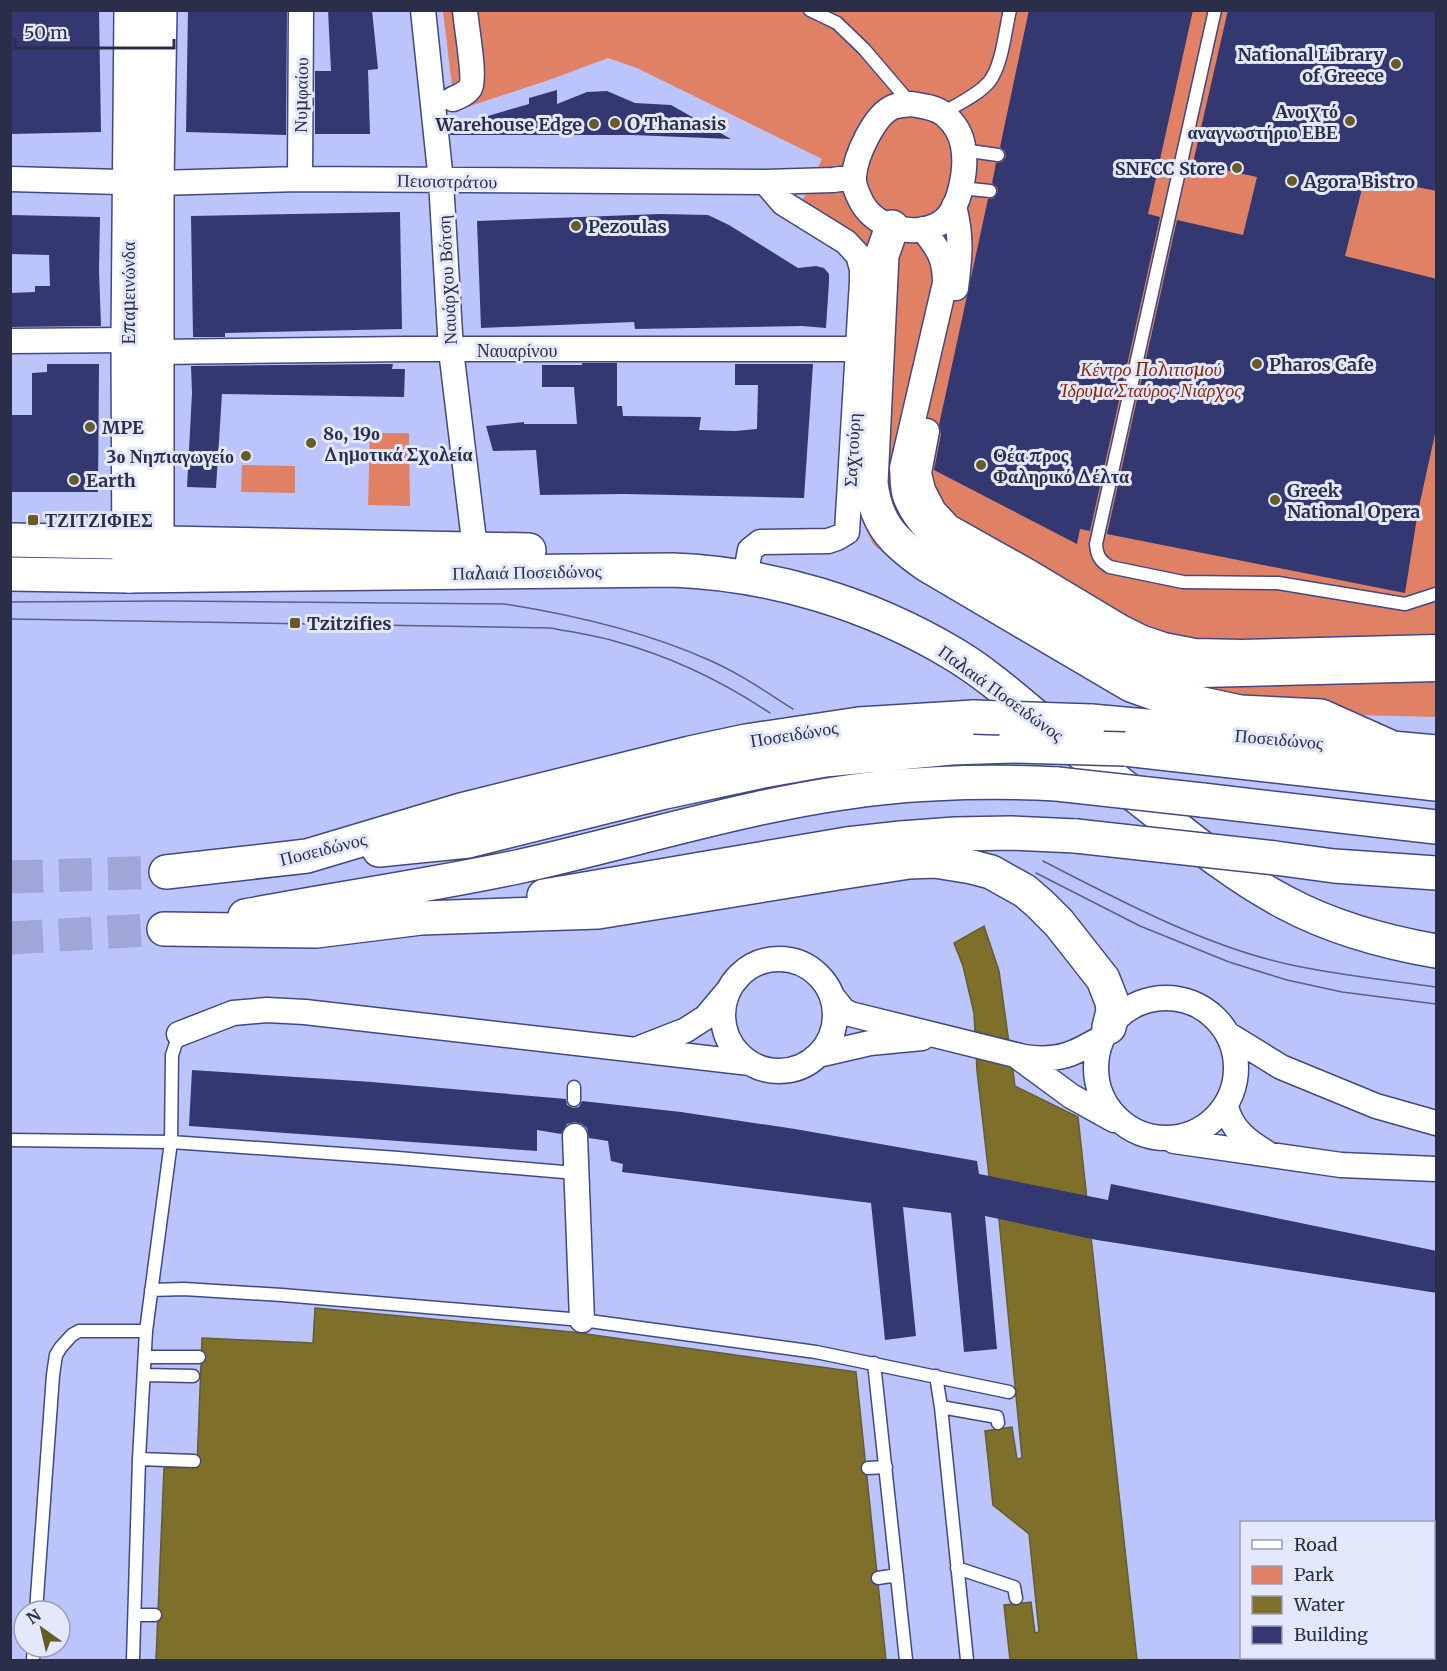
<svg xmlns="http://www.w3.org/2000/svg" width="1447" height="1671" font-family="Merriweather,serif">
  <rect width="100%" height="100%" fill="#bbc5fb"/>
  <!-- green -->
  <path fill="#e08065" d="M443,11H1436V717L1357,715L1253,705L1013,629L898,565L873,544L863,522L859,480L870,252L800,206L822,159L637,68L608,58L549,80L455,111Z
    M370,433H409L410,506L368,505Z
    M242,465L295,466V493L241,492Z"/>
  <!-- water -->
  <path fill="#7e6f2a" stroke="#655c33" stroke-width="1.5" d="M984,926L999,971L1015,1086L1078,1117L1137,1660H1010L1004,1605L1031,1602L1035,1633L1039,1632L1029,1534L993,1505L985,1431L1012,1427L1017,1459L1022,1458L995,1178L989,1176L977,1071L974,1013L963,966L954,943Z
    M315,1308L572,1332L856,1372L886,1660H156L164,1468L197,1467L202,1338L313,1343Z"/>
  <!-- building -->
  <path fill="#333870" d="M10,10H99L101,132L10,134Z
    M188,10H287L286,135L186,132Z
    M328,10H372L378,69L368,70L370,134H315V71H331Z
    M1029,10H1193L1148,214L1160,217L1090,531L1080,529L1077,544L934,470L941,434L939,425L988,199L994,198L998,192L997,187L992,183L996,163L1002,162L1006,157L1005,151L1000,147Z
    M1228,10H1437V191L1365,177L1345,256L1437,279V425L1418,511L1405,593L1107,534L1177,220L1243,235L1257,177L1193,163Z
    M557,90V104L587,92L607,91L635,103L671,105L731,139L633,135H450V127L529,104V98Z
    M400,212L402,329L225,333V337H193L191,216Z
    M660,214L708,215L729,225L798,268L816,266L824,268L829,274V282L826,328L802,326L635,329L634,322L481,328L477,221Z
    M10,215L100,217L99,271L101,326L10,327V293L35,292V286H50L49,255L10,254Z
    M582,363H617V406H622L623,416L701,417L699,430L735,431L757,429L758,385H735V364H813L804,498L625,494L540,495L536,450L493,451L486,426L524,422V424H577L574,387H542V365H582Z
    M47,364H99L98,492H10V415H32V373L47,372Z
    M384,364H393L392,369H405L404,397L222,394L216,488L187,487L192,393L191,366Z
    M192,1070L372,1082L566,1099L567,1105L573,1108L579,1107L582,1101L681,1112L795,1129L977,1161L979,1174L1108,1200L1111,1184L1437,1251V1293L1097,1240L985,1216L997,1349L964,1352L951,1213L903,1207L916,1336L885,1340L871,1203L622,1172L623,1164L611,1161L608,1141L589,1138L587,1128L582,1124L575,1122L567,1124L561,1134L537,1130V1151L189,1126Z"/>
  <g fill="none" stroke-linecap="round" stroke-linejoin="round">
    <!-- highway-tunnel -->
    <path stroke="#9ea7d7" stroke-width="33" stroke-dasharray="33 16" stroke-linecap="butt" d="M10,877L166,872
      M10,938L164,929"/>
    <defs>
      <path id="lane" d="M810,10L837,23L864,49L911,104
        M1215,10L1096,544C1097,556 1100,561 1110,567L1183,582L1278,583L1405,604L1436,594
        M943,113C958,104 978,95 989,82C1002,66 1005,31 1010,10
        M963,150L998,155
        M961,188L990,191
        M574,1087V1100
        M10,1140L171,1142L398,1158L575,1173
        M151,1290L184,1289L282,1295L582,1320L816,1352L1009,1392
        M146,1357H199
        M874,1363L906,1660
        M145,1375L193,1376
        M936,1376L941,1407L967,1660
        M941,1407L997,1417L998,1423
        M139,1459L194,1461
        M868,1468L886,1467
        M957,1568L1014,1587L1016,1598
        M878,1578L897,1575
        M36,1611L53,1375L56,1355L61,1347L72,1335L79,1331H146
        M135,1615H155
        M33,1660L34,1647
        M133,1660L139,1459L146,1331L171,1142L172,1055L179,1034"/>
      <path id="street" d="M423,10L441,181L451,350L475,549
        M453,99C460,96 466,94 470,88C476,79 466,25 465,10
        M911,104C922,106 936,107 945,115C954,123 961,133 963,146C967,167 961,208 942,222C916,239 876,228 862,203C858,195 853,186 854,177C855,157 874,115 893,107C898,105 905,105 911,104Z
        M10,179L157,183L300,179L765,182L833,180L854,177
        M300,179L301,10
        M954,206C962,238 960,256 956,288
        M923,229C938,249 945,257 945,283L902,468C903,477 902,488 905,496C914,521 933,537 953,553L1110,646L1138,660L1168,669L1202,675L1436,669
        M10,341L128,340
        M157,352L407,349H877
        M927,431L919,473L923,490L934,511L949,527L1031,573L1121,627L1143,638L1164,645L1195,651L1242,652L1436,647
        M748,561L750,550L760,542L828,541L837,538L847,532L862,281V269L858,255L846,242L783,203L765,182
        M723 1015a56 56 0 1 1 112 0a56 56 0 1 1-112 0Z
        M832,996L843,1010L850,1014L1024,1057C1059,1062 1074,1054 1103,1037
        M1096 1068a70 70 0 1 1 140 0a70 70 0 1 1-140 0Z
        M179,1034L233,1013L267,1010L305,1012L750,1063
        M1229,1035L1281,1067L1376,1106L1436,1123
        M640,1048L686,1030L706,1017L727,992
        M818,1055L870,1043L922,1038
        M1018,1057L1071,1096L1114,1120
        M1226,1106C1231,1129 1247,1141 1267,1153
        M575,1136L582,1320
        M1174,1141L1341,1165L1436,1169"/>
      <path id="secondary" d="M157,570V183L160,10
        M129,576L128,340L131,10"/>
      <path id="primary" d="M10,540L529,550
        M10,574L129,576L673,570C771,574 868,603 952,653C986,673 1016,700 1046,725C1084,755 1122,785 1160,815C1200,847 1240,879 1286,903C1333,928 1384,942 1436,951"/>
      <path id="highway" d="M892,227L882,255L871,483C876,525 894,542 927,565L1131,685L1156,694L1240,712L1321,716L1397,750
        M1091,721L1436,752
        M1125,749L1436,784
        M1202,800L1436,827
        M379,850L468,841L665,792L763,771L825,760L951,748L1012,746
        M1275,858L1334,866L1436,873
        M166,872L307,856L461,810L690,753L746,741L859,724L974,717
        M544,896L847,844L901,838L955,834L1011,833L1076,836
        M245,916C335,899 427,886 517,867C636,841 758,801 880,788C939,782 998,781 1057,784
        M164,929L316,931L421,918L598,912L838,873L909,862L935,861L972,867L991,872L1025,891L1040,904L1059,923L1103,979L1112,1002L1113,1011L1109,1027"/>
    </defs>
    <!-- lane casing -->
    <use href="#lane" stroke="#424882" stroke-width="15"/>
    <!-- street casing -->
    <use href="#street" stroke="#424882" stroke-width="27"/>
    <!-- secondary casing -->
    <use href="#secondary" stroke="#424882" stroke-width="36"/>
    <!-- primary casing -->
    <use href="#primary" stroke="#424882" stroke-width="36"/>
    <!-- highway casing -->
    <use href="#highway" stroke="#424882" stroke-width="36"/>
    <!-- lane -->
    <use href="#lane" stroke="#fff" stroke-width="12"/>
    <!-- street -->
    <use href="#street" stroke="#fff" stroke-width="24"/>
    <!-- secondary -->
    <use href="#secondary" stroke="#fff" stroke-width="33"/>
    <!-- primary -->
    <use href="#primary" stroke="#fff" stroke-width="33"/>
    <!-- highway -->
    <use href="#highway" stroke="#fff" stroke-width="33"/>
    <!-- tram -->
    <path stroke="#5a6084" stroke-width="1.5" d="M10,602L168,601L505,604C575,615 644,631 709,660C739,673 766,692 793,709
      M10,619L550,628C571,632 593,635 614,641C670,656 722,681 770,713
      M1043,861C1119,900 1203,945 1287,964C1336,975 1387,980 1436,987
      M1036,873L1140,926L1229,962L1287,980L1342,992L1436,1004"/>
    <defs>
      <path id="highway-bridge" d="M974,717L1091,721
        M1012,746L1125,749
        M1057,784L1202,800
        M1076,836L1275,858"/>
    </defs>
    <!-- highway-bridge casing -->
    <use href="#highway-bridge" stroke="#424882" stroke-width="36" stroke-linecap="butt"/>
    <!-- highway-bridge -->
    <use href="#highway-bridge" stroke="#fff" stroke-width="33"/>
  </g>
  <!-- markers -->
  <g fill="#675b28" stroke="#e4e8fd" stroke-width="2">
    <circle cx="1396" cy="64" r="6"/>
    <circle cx="1350" cy="121" r="6"/>
    <circle cx="615" cy="123" r="6"/>
    <circle cx="594" cy="124" r="6"/>
    <circle cx="1237" cy="168" r="6"/>
    <circle cx="1292" cy="181" r="6"/>
    <circle cx="576" cy="226" r="6"/>
    <circle cx="1257" cy="364" r="6"/>
    <circle cx="90" cy="427" r="6"/>
    <circle cx="311" cy="443" r="6"/>
    <circle cx="246" cy="456" r="6"/>
    <circle cx="981" cy="465" r="6"/>
    <circle cx="74" cy="480" r="6"/>
    <circle cx="1275" cy="500" r="6"/>
    <rect x="27" y="514" width="12" height="12" rx="3"/>
    <rect x="289" y="617" width="12" height="12" rx="3"/>
  </g>
  <g text-anchor="middle" dominant-baseline="central" stroke-width="6" stroke-linejoin="round" paint-order="stroke">
    <!-- poi labels -->
    <g font-size="18" font-weight="bold" fill="#2a2e49" stroke="#e4e8fd" text-anchor="start">
      <text x="1384" y="54" text-anchor="end">National Library<tspan x="1384" dy="21">of Greece</tspan></text>
      <text x="1338" y="111" text-anchor="end">Ανοιχτό<tspan x="1338" dy="21">αναγνωστήριο ΕΒΕ</tspan></text>
      <text x="627" y="123">O Thanasis</text>
      <text x="582" y="124" text-anchor="end">Warehouse Edge</text>
      <text x="1225" y="168" text-anchor="end">SNFCC Store</text>
      <text x="1304" y="181">Agora Bistro</text>
      <text x="588" y="226">Pezoulas</text>
      <text x="1269" y="364">Pharos Cafe</text>
      <text x="102" y="427">MPE</text>
      <text x="323" y="433">8ο, 19ο<tspan x="323" dy="21">Δημοτικά Σχολεία</tspan></text>
      <text x="993" y="455">Θέα προς<tspan x="993" dy="21">Φαληρικό Δέλτα</tspan></text>
      <text x="234" y="456" text-anchor="end">3ο Νηπιαγωγείο</text>
      <text x="86" y="480">Earth</text>
      <text x="1287" y="490">Greek<tspan x="1287" dy="21">National Opera</tspan></text>
      <text x="45" y="520">ΤΖΙΤΖΙΦΙΕΣ</text>
      <text x="307" y="623">Tzitzifies</text>
    </g>
    <!-- street labels -->
    <g font-size="18" fill="#2a2e49" stroke="#e4e8fd">
      <text transform="translate(301 95) rotate(-89)">Νυμφαίου</text>
      <text transform="translate(447 181) rotate(1)">Πεισιστράτου</text>
      <text transform="translate(447 280) rotate(-93)">Ναυάρχου Βότση</text>
      <text transform="translate(128 293) rotate(-90)">Επαμεινώνδα</text>
      <text x="517" y="350">Ναυαρίνου</text>
      <text transform="translate(852 450) rotate(-87)">Σαχτούρη</text>
      <text transform="translate(527 572) rotate(-1)">Παλαιά Ποσειδώνος</text>
      <text transform="translate(1001 693) rotate(36)">Παλαιά Ποσειδώνος</text>
      <text transform="translate(794 734) rotate(-9)">Ποσειδώνος</text>
      <text transform="translate(1279 739) rotate(5)">Ποσειδώνος</text>
      <text transform="translate(323 849) rotate(-14)">Ποσειδώνος</text>
    </g>
    <!-- park labels -->
    <g font-size="18" font-style="italic" fill="#8e2702" stroke="#e4e8fd">
      <text x="1151" y="369">Κέντρο Πολιτισμού<tspan x="1151" dy="21">Ίδρυμα Σταύρος Νιάρχος</tspan></text>
    </g>
  </g>
  <!-- border -->
  <rect width="1447" height="1671" fill="none" stroke="#2a2e49" stroke-width="24"/>
  <!-- legend -->
  <rect x="1240" y="1521" width="195" height="138" fill="#e4e8fd" stroke="#9a9eb5" stroke-width="1.5"/>
  <rect x="1252" y="1540" width="30" height="9" fill="#ffffff" stroke="#9a9eb5" stroke-width="1.5"/>
  <text x="1294" y="1551" font-size="18" fill="#2a2e49">Road</text>
  <rect x="1252" y="1566" width="30" height="18" fill="#e08065" stroke="#9a9eb5" stroke-width="1.5"/>
  <text x="1294" y="1581" font-size="18" fill="#2a2e49">Park</text>
  <rect x="1252" y="1596" width="30" height="18" fill="#7e6f2a" stroke="#9a9eb5" stroke-width="1.5"/>
  <text x="1294" y="1611" font-size="18" fill="#2a2e49">Water</text>
  <rect x="1252" y="1626" width="30" height="18" fill="#333870" stroke="#9a9eb5" stroke-width="1.5"/>
  <text x="1294" y="1641" font-size="18" fill="#2a2e49">Building</text>
  <!-- north arrow -->
  <g transform="translate(42 1629) rotate(326)"><circle r="28" fill="#e4e8fd" stroke="#9a9eb5" stroke-width="1.5"/>
  <path d="M0-4.5L10 22L0 15L-10 22Z" fill="#675b28"/>
  <text y="-9" font-size="16" font-weight="bold" text-anchor="middle" fill="#2a2e49">N</text>
  </g>
  <!-- scale -->
  <path d="M15 39v9h159v-9" fill="none" stroke="#2a2e49" stroke-width="3"/>
  <text x="24" y="39" font-size="18" fill="#2a2e49" stroke="#e4e8fd" stroke-width="4.5" paint-order="stroke">50 m</text>
</svg>
